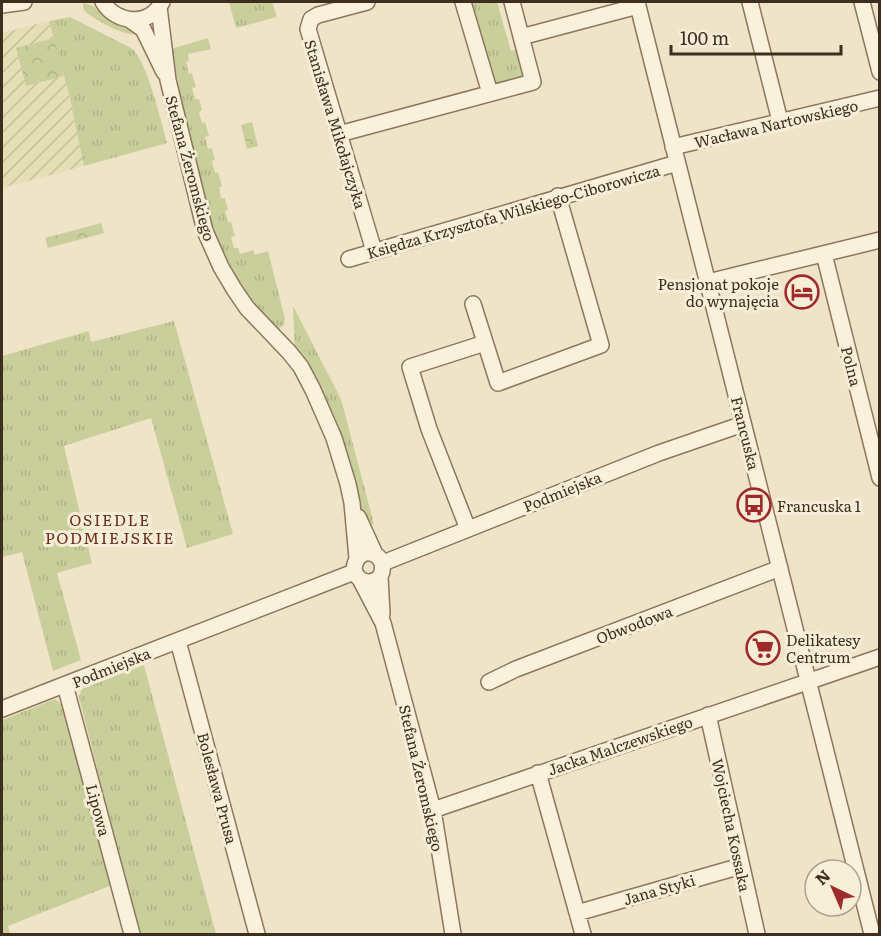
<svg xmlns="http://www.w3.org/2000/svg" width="881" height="936" font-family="Literata,serif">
  <defs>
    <pattern id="farmland-furrows" width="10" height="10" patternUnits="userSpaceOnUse" patternTransform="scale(1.5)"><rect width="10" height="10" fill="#e6deb5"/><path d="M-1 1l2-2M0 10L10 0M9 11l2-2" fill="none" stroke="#c6bf9b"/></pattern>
    <pattern id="grass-tufts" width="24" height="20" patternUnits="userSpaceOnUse" patternTransform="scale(1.5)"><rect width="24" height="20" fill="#c9cf9b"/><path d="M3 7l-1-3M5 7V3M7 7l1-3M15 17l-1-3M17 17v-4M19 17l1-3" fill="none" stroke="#aeb285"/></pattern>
    <pattern id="park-crowns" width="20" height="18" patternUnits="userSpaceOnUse" patternTransform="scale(1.5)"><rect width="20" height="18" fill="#c9cf9b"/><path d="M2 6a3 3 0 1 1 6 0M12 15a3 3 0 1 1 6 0" fill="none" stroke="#aeb285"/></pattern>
  </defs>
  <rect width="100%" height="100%" fill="#f0e4c8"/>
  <!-- farmland -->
  <path fill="url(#farmland-furrows)" d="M49,21L69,94L84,166L2,188V33Z"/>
  <!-- grass -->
  <path fill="url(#grass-tufts)" d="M229,2H272L277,17L236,28Z
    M467,2H497L511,51L520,48L525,76L519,81L496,85L493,83Z
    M83,3L93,6L112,23L139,34C127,38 92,19 84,10Z
    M70,17L131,48C147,59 161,122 167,143L84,166L69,94L49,21Z
    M208,38L211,49L188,54L189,61L186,62L189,74L192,73L196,87L192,88L195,99H199L202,110L199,112L202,123L205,122L209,136L205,137L208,149L212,148L215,160L212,161L215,173L218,172L222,186L219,187L221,198H225L228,210L225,211L228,222H231L235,236L231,237L234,248H238L240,254L253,250L255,255L268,251L285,319L284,325L276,330L248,300L214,242L181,117L179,87L171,49Z
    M293,306L341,399L374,524L367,526L341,444L295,352Z
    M174,321L233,534L187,548L151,418L64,446L92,563L57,573L81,660L53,671L22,552L2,557V356L89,331L91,342Z
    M144,665L216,934H139L79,697L82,689Z
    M55,699L61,704L113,880L112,885L8,926L10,934H2V720Z"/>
  <!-- park -->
  <path fill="url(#park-crowns)" d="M54,38L64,76L26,86L16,48Z
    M252,122L258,146L247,149L241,125Z
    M101,223L104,233L48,248L45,238Z"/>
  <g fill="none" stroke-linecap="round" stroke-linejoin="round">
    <defs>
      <path id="minor" d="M103,2C116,24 150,27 162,2
        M367,2L318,15L311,19L308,29L374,251
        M463,2L490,93
        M637,2L872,934
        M750,2L780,121
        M862,2L880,72
        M2,5L24,2
        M159,7L168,80L205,231L221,267L234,289L247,308L289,352L301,367L313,390L334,438L348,484L352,503L357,558
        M130,20L143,29L164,72
        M521,37L638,6
        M339,134L533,82L512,2
        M673,147L880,98
        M824,254L880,478
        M349,259L677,163
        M708,282L880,240
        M473,304L498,383L601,345L558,196
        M358,517L375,554
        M468,529L429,429L410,367L485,343
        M383,563L659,453L743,424
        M380,577C370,586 357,582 354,569C357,541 392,553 380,577L382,614
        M361,581L383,623L433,810L453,934
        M178,641L257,934
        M489,682L516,669L780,568
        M65,685L132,934
        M2,709L354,572
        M708,715L757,934
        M538,773L583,934
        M433,810L880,657
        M577,913L741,866"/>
    </defs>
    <!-- minor casing -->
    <use href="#minor" stroke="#8d765c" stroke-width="18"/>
    <!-- minor -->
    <use href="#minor" stroke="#faf1dc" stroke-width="15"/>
  </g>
  <!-- icons -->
  <defs>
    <symbol id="hotel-ring" viewBox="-11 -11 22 22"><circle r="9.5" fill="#f7eed8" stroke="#9e2a2b" stroke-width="1.5"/><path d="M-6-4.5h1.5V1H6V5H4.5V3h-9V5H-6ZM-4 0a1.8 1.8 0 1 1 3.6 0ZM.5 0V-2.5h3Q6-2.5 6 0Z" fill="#9e2a2b"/></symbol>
    <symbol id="bus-ring" viewBox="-11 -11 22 22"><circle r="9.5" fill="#f7eed8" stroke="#9e2a2b" stroke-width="1.5"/><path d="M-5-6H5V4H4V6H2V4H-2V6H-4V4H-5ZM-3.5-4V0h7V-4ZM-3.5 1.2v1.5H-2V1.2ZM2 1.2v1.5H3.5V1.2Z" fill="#9e2a2b"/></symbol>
    <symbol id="supermarket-ring" viewBox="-11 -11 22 22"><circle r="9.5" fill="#f7eed8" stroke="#9e2a2b" stroke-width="1.5"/><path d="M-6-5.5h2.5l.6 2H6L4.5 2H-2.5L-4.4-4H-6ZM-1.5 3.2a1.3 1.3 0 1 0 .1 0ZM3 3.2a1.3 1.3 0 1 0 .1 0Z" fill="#9e2a2b"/></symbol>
  </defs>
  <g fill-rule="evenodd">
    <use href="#hotel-ring" x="783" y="273" width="38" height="38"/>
    <use href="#bus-ring" x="735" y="486" width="38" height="38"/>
    <use href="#supermarket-ring" x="744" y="629" width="38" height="38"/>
  </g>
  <g text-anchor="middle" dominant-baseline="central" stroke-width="6" stroke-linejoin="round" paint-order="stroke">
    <!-- street labels -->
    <g font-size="15" fill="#3d2e20" stroke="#f7eed8">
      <text transform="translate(776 123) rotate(-13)">Wacława Nartowskiego</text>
      <text transform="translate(336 124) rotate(73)">Stanisława Mikołajczyka</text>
      <text transform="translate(191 168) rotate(75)">Stefana Żeromskiego</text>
      <text transform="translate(513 211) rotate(-16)">Księdza Krzysztofa Wilskiego-Ciborowicza</text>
      <text transform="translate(852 366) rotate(76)">Polna</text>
      <text transform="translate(746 433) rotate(76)">Francuska</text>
      <text transform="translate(562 491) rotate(-22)">Podmiejska</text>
      <text transform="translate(634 624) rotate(-21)">Obwodowa</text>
      <text transform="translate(111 667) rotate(-22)">Podmiejska</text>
      <text transform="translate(620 745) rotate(-19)">Jacka Malczewskiego</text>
      <text transform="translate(422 778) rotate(77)">Stefana Żeromskiego</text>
      <text transform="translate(218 788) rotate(75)">Bolesława Prusa</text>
      <text transform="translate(99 810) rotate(75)">Lipowa</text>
      <text transform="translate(732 825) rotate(78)">Wojciecha Kossaka</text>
      <text transform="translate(659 889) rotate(-16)">Jana Styki</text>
    </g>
    <!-- poi labels -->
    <g font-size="15" fill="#3d2e20" stroke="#f7eed8" text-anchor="start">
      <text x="779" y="283" text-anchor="end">Pensjonat pokoje<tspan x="779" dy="17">do wynajęcia</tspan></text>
      <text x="777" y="505">Francuska 1</text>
      <text x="786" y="639">Delikatesy<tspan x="786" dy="17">Centrum</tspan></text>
    </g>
    <!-- neighbourhood labels -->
    <g font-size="16" letter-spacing="1.5" fill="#6b2e1e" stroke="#f7eed8">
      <text x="110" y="519">OSIEDLE<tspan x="110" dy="18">PODMIEJSKIE</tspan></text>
    </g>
  </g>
  <!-- border -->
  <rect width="881" height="936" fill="none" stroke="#3d2e20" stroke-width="6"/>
  <!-- north arrow -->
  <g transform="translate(833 888) rotate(316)"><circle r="28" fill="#f7eed8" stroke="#ada18e" stroke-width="1.5"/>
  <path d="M0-4.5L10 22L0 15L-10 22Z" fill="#9e2a2b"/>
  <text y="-9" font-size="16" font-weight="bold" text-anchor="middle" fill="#3d2e20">N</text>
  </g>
  <!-- scale -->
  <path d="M671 45v9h170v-9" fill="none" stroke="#3d2e20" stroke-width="3"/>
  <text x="680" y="45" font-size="18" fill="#3d2e20" stroke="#f7eed8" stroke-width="4.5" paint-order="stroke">100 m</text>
</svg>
